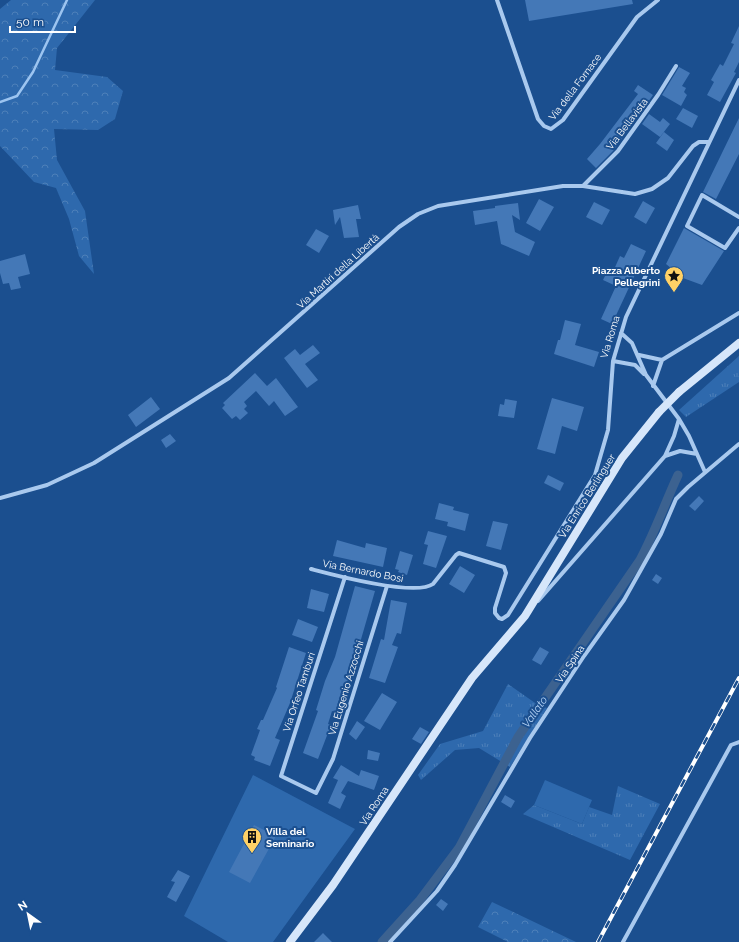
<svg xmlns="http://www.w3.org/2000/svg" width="739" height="942" font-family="Raleway,sans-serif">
  <defs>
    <pattern id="grass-tufts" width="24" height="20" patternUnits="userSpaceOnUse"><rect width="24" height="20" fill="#2e69ad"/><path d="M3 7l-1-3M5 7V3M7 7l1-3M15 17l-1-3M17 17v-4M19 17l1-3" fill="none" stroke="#4d80b9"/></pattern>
    <pattern id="forest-crowns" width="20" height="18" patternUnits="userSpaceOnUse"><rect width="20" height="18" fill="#2e69ad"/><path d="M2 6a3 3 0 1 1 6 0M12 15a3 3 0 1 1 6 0" fill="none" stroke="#4d80b9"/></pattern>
  </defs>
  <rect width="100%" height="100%" fill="#1b4f8f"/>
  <!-- grass -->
  <path fill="url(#grass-tufts)" d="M739,356V382L686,417L679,410Z
    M508,684L538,705L547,708L510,767L479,748L455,750L421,780L418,775L440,744L483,731Z
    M618,786L660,804L630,860L523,814L534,805L582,824L589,807L612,815Z"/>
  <!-- forest -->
  <path fill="url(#forest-crowns)" d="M11,0H95L57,48L55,70L107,77L123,91L115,119L98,130L54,129L57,160L85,211L94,274L79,256L69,219L56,188L34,182L0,146V9Z
    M492,902L576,942H508L478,927Z"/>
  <!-- green -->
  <path fill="#2e69ad" d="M253,775L355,829L273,942H228L184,916Z
    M545,780L592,800L582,824L534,805Z"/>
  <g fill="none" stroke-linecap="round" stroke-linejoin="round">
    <!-- stream -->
    <path stroke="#9cc4f0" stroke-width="2.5" d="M0,102L17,96L33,72L67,0"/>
    <!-- canal -->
    <path stroke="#3c6290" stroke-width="9" d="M382,942L420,900L459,848L518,737L640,560C655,532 665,503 678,475"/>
  </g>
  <!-- building -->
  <path fill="#4478b7" d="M525,0H632L633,4L529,21Z
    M739,26V62L734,72L736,73L720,102L707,95L714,82L711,80L720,64L723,66L734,44L731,43Z
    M679,67L690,73L682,86L686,88L684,92L687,95L681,106L662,95Z
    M638,85L653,95L613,151L596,168L587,159L600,144L638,94L634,91Z
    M683,108L698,116L692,128L676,119Z
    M649,114L660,122L663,118L670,124L660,137L642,124Z
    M739,118V154L716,199L703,192Z
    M664,132L674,140L667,151L656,143Z
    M539,199L554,207L540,231L526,223Z
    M643,201L655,208L646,224L634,217Z
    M594,202L610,210L602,225L586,217Z
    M518,203L520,220L512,215L515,232L535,242L529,256L501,244L497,221L475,225L473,211L495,208V206Z
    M358,205L361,219H356L359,237L344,238L340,217L335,225L333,210Z
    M684,228L724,251L702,285L683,278L666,264Z
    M316,229L329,236L319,253L306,245Z
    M631,244L646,251L612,324L601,319L616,286L603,280L607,272L612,274L620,256L624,258Z
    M25,254L30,274L18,277L21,288L11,290L9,283L3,284L0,273V261Z
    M565,320L581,324L575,345L599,352L594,367L554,354L558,340H560Z
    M313,345L320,353L305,364L318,380L307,388L284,358L295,349L300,355Z
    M255,373L267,386L276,378L298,407L285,416L274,401L269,406L256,391L244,402L247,406L244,409L248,413L240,420L236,416L232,419L222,408L225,405L223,403Z
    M151,397L160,409L136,427L128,415Z
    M552,398L584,407L577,431L562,426L555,454L537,449Z
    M505,399L517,401L514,418L498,416L500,404L504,405Z
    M170,434L176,441L166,448L161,440Z
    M548,475L564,483L560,491L544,483Z
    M699,496L704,501L695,511L689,506Z
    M439,503L454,507L453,510L469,514L465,531L447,526L448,522L435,519Z
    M493,521L508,524L501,550L486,546Z
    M428,531L447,536L436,568L423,564L428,545L424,544Z
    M337,540L365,548L366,543L387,548L383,567L333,556Z
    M400,551L413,555L407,575L398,572L399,570L395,569Z
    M460,566L475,575L464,593L449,584Z
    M656,574L662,578L658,584L652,580Z
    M355,586L375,591L351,674L337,713L332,711L328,724L331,725L318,759L303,753L318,711L316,710L325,681L335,657Z
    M311,589L329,594L324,612L307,608Z
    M391,600L407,603L401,634L397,633L392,645L398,647L385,683L369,678L381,639L384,640Z
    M298,619L318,627L312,642L292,635Z
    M289,647L306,653L290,703L275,738L280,740L270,766L254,760L255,757L251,755L260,730L257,729L261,720H263L277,688L276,687Z
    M540,647L549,652L541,665L532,660Z
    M382,693L397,702L380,730L364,721Z
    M357,721L365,727L356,740L349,734Z
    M420,727L429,732L421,744L412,739Z
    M368,750L380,753L378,761L367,759Z
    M341,765L359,776L361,770L379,776L374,790L348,781L341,793L346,796L340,809L328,803L338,780L333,778Z
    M505,795L515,801L511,808L501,802Z
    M254,825L276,836L250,883L229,872Z
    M178,870L190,876L176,902L167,897L175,882L171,881Z
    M441,899L448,904L443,911L436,905Z
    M323,933L332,942H314Z"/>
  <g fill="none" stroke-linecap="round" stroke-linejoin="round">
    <!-- street -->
    <path stroke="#a9c9ee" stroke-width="4" d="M497,0L538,119L544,126L551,129L563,120L637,17L658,0
      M583,186L618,151L658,95L676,66
      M739,217L702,195L687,226L725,248L739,228
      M621,333L632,343L646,375L679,419L689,436L705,472
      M639,355L662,360
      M613,361L635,365L644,374
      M653,386L662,360L739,313
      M665,456L680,451L697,454
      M0,498L47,485L94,463L229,378L399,227L418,214L438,206L563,186H583L635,194L652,189L668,178L693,146L699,142H709
      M311,569C334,575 415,597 433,584L456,555L459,553L504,567L506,573L495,608V613L499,618L502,619L508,615L595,475L608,430L613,361L626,317L739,80
      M345,577L281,776L316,793L333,759L387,586
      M538,601L665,456L674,436L679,419
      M390,942L437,891L455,865L530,738L584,656L624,600L661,534L676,499L688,487L739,444
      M623,942L731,745L739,742"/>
    <!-- secondary -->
    <path stroke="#d6e6fa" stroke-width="8" d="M679,392L739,343
      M290,942L333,885L472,678L525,616L622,458L659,412"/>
    <defs>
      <path id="rail" d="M598,942L739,678"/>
    </defs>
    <!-- rail casing -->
    <use href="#rail" stroke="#fff" stroke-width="4"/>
    <!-- rail -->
    <use href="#rail" stroke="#1b4f8f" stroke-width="2.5" stroke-dasharray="8" stroke-linecap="butt"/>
    <!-- secondary-bridge -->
    <path stroke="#d6e6fa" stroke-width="8" d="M659,412L679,392"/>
  </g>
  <!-- icons -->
  <defs>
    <symbol id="sight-pin" viewBox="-11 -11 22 30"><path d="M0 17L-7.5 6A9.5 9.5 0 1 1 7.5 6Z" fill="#ffd166" stroke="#1b4f8f"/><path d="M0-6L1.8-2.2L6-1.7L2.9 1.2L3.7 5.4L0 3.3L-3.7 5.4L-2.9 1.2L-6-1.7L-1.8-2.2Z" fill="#111"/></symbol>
    <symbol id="building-pin" viewBox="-11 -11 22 30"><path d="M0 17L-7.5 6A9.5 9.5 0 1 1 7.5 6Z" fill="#ffd166" stroke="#1b4f8f"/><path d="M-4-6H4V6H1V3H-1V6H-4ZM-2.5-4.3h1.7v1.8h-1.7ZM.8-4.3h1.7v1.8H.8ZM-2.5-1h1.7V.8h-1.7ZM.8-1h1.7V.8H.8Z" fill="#111"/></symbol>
  </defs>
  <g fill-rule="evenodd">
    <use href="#sight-pin" x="663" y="265" width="22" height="30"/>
    <use href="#building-pin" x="241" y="826" width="22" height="30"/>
  </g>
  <g text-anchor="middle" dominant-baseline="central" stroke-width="4" stroke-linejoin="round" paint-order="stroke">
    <!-- street labels -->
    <g font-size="10" fill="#fff" stroke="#1b4f8f">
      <text transform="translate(575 87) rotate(-53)">Via della Fornace</text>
      <text transform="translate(627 124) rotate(-53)">Via Bellavista</text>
      <text transform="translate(338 271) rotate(-42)">Via Martiri della Libertà</text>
      <text transform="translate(610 337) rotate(-73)">Via Roma</text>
      <text transform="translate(587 496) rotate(-58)">Via Enrico Berlinguer</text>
      <text transform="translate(363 571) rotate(11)">Via Bernardo Bosi</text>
      <text transform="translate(570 664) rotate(-56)">Via Spina</text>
      <text transform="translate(346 688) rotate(-73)">Via Eugenio Azzocchi</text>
      <text transform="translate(299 692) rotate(-72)">Via Orfeo Tamburi</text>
      <text transform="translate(374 806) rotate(-57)">Via Roma</text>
    </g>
    <!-- poi labels -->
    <g font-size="10" font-weight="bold" fill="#fff" stroke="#1b4f8f" text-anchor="end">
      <text x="660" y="270">Piazza Alberto<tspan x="660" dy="12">Pellegrini</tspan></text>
      <text x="266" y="831" text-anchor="start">Villa del<tspan x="266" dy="12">Seminario</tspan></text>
    </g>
    <!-- water labels -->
    <g font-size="11" font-style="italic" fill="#b5d3f5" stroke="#1b4f8f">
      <text transform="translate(535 712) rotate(-55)">Vallato</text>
    </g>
  </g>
  <!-- north arrow -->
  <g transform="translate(28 914) rotate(327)" stroke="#1b4f8f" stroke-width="3" paint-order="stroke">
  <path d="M0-3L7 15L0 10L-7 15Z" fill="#ffffff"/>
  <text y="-6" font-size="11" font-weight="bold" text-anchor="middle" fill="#ffffff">N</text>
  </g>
  <!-- scale -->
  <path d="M10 26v6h65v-6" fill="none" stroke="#ffffff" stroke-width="2"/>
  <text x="16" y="26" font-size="12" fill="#ffffff" stroke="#1b4f8f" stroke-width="3" paint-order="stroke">50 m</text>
</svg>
